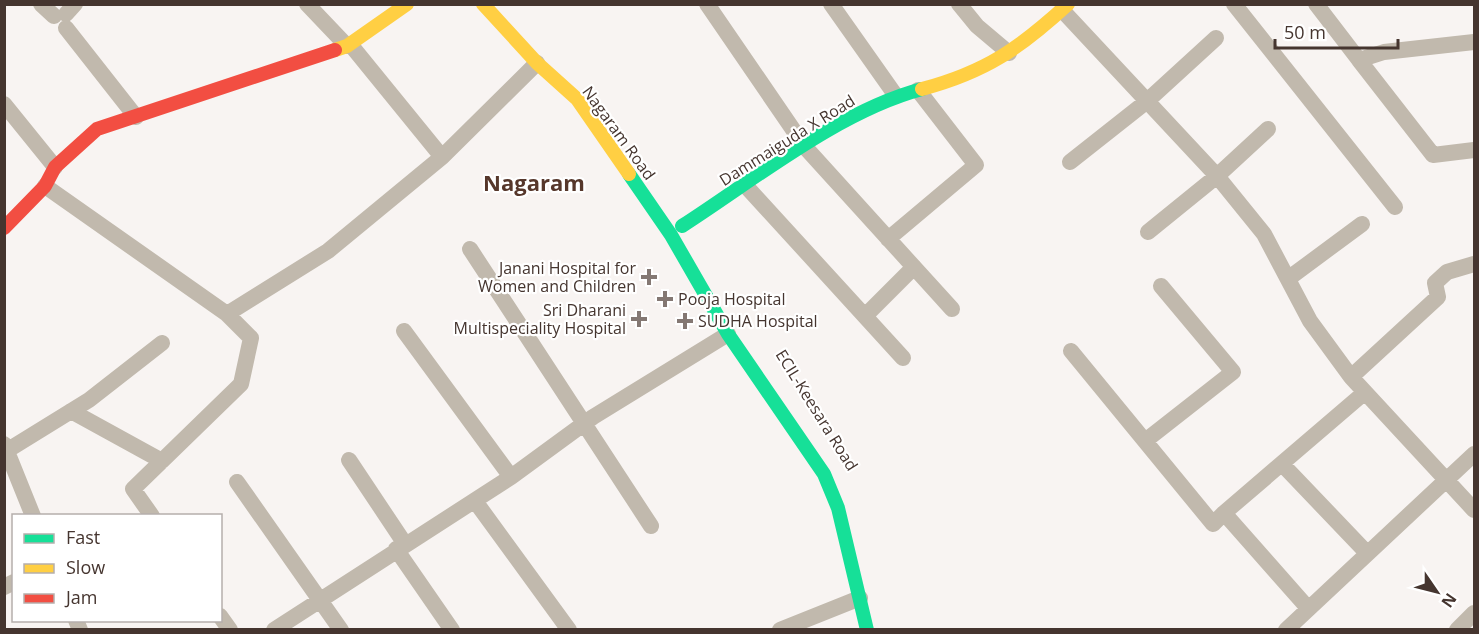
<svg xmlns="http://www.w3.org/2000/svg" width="1479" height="634" font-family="'Open Sans',sans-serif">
  <rect width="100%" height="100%" fill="#f8f4f2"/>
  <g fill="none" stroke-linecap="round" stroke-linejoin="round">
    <!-- street -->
    <path stroke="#c1b9ad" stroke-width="16" d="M41,4L54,16
      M307,4L347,46
      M707,4L805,147L952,309
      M831,4L896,96
      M959,4L977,26L1009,53
      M1234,4L1395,207
      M1316,4L1359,60
      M1062,10L1217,176L1264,234L1310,321L1351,377L1474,510
      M66,14L75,4
      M66,28L136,117
      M1474,42L1384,52L1359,60L1433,155L1474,150
      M350,44L442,157
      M4,104L55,167
      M1070,162L1146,102L1216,38
      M745,185L903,358
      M45,186L227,314L328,251L442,157L537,63
      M1148,232L1217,176L1268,129
      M888,239L976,165L918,90
      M470,249L651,526
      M1289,278L1362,224
      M865,316L914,267
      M404,331L511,477
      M1071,351L1213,524L1224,513
      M1351,377L1438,297L1435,283L1447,272L1474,264
      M71,411L162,461
      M1145,441L1233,372L1161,286
      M4,444L33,516
      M8,450L89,400L162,343
      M349,460L405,544
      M1282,464L1367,553
      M237,482L341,630
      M475,501L569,630
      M152,516L133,489L241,384L251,338L227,314
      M396,549L452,630
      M4,587L14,582
      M1307,607L1224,513L1364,393
      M220,616L230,630
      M76,620L80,630
      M274,630L511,477L593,417L728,334
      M780,630L860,598
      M1286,630L1474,454
      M1457,630L1474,613"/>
    <!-- fast -->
    <path stroke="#16e098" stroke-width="14" d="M629,174L671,235L728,334L824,474L838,508L867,630
      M682,226C755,179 839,111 922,89"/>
    <!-- slow -->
    <path stroke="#ffcf43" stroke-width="14" d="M483,4L537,63L577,99L629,174
      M335,50L347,46L407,4
      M922,89C986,72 1020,48 1068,4"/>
    <!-- jam -->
    <path stroke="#f24e42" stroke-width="14" d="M4,228L45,186L55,167L97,129L335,50"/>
  </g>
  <!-- markers -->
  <g fill="#847873" stroke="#fff" stroke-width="2">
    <path d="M646 268h6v6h6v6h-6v6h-6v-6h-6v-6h6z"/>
    <path d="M662 290h6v6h6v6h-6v6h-6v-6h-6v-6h6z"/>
    <path d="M636 310h6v6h6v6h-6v6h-6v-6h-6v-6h6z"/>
    <path d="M682 312h6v6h6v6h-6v6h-6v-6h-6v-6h6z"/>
  </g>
  <g text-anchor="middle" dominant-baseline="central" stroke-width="4.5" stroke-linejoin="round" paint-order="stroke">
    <!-- street labels -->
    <g font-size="16" fill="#45352f" stroke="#fff">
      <text transform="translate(619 133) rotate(54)">Nagaram Road</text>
      <text transform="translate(787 140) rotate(-32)">Dammaiguda X Road</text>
      <text transform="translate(817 410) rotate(58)">ECIL-Keesara Road</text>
    </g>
    <!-- poi labels -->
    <g font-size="16" fill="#45352f" stroke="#fff" text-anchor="end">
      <text x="636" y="268">Janani Hospital for<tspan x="636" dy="18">Women and Children</tspan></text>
      <text x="678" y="299" text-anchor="start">Pooja Hospital</text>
      <text x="626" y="310">Sri Dharani<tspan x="626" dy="18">Multispeciality Hospital</tspan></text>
      <text x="698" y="321" text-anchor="start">SUDHA Hospital</text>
    </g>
    <!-- district labels -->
    <g font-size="22" font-weight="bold" fill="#56372b" stroke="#fff">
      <text x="534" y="182">Nagaram</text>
    </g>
  </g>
  <!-- border -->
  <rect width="1479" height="634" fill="none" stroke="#45352f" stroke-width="12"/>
  <!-- legend -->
  <rect x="12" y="514" width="210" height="108" fill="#ffffff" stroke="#b5aeac" stroke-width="1.5"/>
  <rect x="24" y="534" width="30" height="9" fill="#16e098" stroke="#b5aeac" stroke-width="1.5"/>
  <text x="66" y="544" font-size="18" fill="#45352f">Fast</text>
  <rect x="24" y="564" width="30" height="9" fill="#ffcf43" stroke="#b5aeac" stroke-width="1.5"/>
  <text x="66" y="574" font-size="18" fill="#45352f">Slow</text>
  <rect x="24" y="594" width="30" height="9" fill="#f24e42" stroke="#b5aeac" stroke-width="1.5"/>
  <text x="66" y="604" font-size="18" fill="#45352f">Jam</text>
  <!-- north arrow -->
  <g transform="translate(1437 592) rotate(125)" stroke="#ffffff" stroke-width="4.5" paint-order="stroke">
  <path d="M0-4.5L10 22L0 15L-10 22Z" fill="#45352f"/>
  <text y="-9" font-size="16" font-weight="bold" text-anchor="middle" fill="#45352f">N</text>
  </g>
  <!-- scale -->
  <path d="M1275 39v9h123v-9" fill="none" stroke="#45352f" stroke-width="3"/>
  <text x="1284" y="39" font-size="18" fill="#45352f" stroke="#ffffff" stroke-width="4.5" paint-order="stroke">50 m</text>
</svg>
